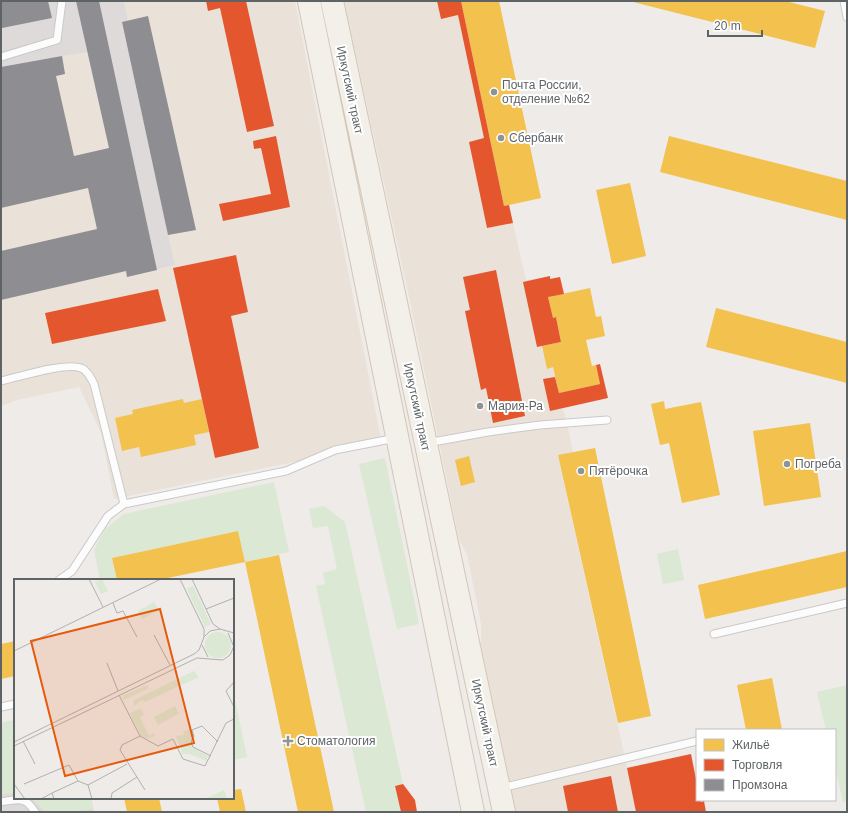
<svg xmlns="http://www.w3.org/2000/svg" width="848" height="813" font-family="Helvetica,sans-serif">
  <rect width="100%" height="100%" fill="#eeebe8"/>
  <!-- commercial -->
  <path fill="#eae2d8" d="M124,1H295L382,444L114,499L101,433L79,387L17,400L1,406V85L62,56L87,51L127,223L157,270L175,265L122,22L128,21Z
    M344,1H461L505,206L509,205L526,280L550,276L551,279L560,277L564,294L542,346L547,368L553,367L559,393L568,428L573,452L558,456L627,767L691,754L664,812H515L481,645V624L467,555L459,539L409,297Z"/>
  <!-- industrial -->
  <path fill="#dddad9" d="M1,1H124L128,21L122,23L175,265L127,277V223L87,52L62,56L65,74L1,85Z"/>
  <!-- education -->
  <path fill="#dedad7" d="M15,720V798H91L94,812H1V723Z"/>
  <!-- green -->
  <path fill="#dbe8d4" d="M385,458L419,624L397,629L359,464Z
    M274,482L289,552L245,562L238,531L112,558L117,580H100L94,550L105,529L124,514Z
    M324,506L345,522L403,784L395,786L401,812H366L316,586L325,584L323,573L337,569L328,526L313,528L309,509Z
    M678,549L684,580L663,584L657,554Z
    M847,685V801L843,802L835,767V730H826L817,692Z
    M233,691L247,757L233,760Z
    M15,720V792L1,795V723Z
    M31,798H91L93,809L74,812H45Z"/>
  <!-- homes -->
  <path fill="#f2c14e" d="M461,1H499L541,198L504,206Z
    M629,1H785L825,11L815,48Z
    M669,136L847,181V220L660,172Z
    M630,183L646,256L612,264L596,190Z
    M590,288L596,317L601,316L605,336L586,340L592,366L596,365L600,384L559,393L553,367L547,369L542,346L561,342L556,317L553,318L548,297Z
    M716,308L847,342V383L706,347Z
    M183,399L184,403L202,399L209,432L194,435L196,445L141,457L139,447L122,451L115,418L133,414L132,410Z
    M664,401L665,409L701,402L720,495L682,503L669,443L660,445L651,404Z
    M810,423L821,497L764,506L753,431Z
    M595,448L651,716L618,723L558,455Z
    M469,456L475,482L461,486L455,460Z
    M238,531L245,562L279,555L334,812H298L245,562L158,580H117L112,558Z
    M847,551V587L705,619L698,585Z
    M15,641V676L1,679V644Z
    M772,678L782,730H746L737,685Z
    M241,789L246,812H220L217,798H233V790Z
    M124,798H159L162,812H127Z"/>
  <!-- shops -->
  <path fill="#e4572e" d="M206,1H246L274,126L247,132L220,8L208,11Z
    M437,1H461L504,206L509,205L513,223L487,228L469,142L484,138L458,15L441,19Z
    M276,136L290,207L223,221L219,204L271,194L261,148L254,149L253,141Z
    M236,255L248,312L231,316L259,448L215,458L173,268Z
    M496,270L525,416L493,423L486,388L481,390L465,311L470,310L463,277Z
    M550,276V279L560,277L564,294L548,297L553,318L556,317L561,342L537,347L523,282Z
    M158,289L166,321L52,344L45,313Z
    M600,364L608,398L550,411L543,379L555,377L559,393L600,384L596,365Z
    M691,754L697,784V800H700L701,802L704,801L706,812H636L627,768Z
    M611,776L618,812H568L563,786Z
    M403,784L415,800L417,812H401L395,786Z"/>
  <!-- industry -->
  <path fill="#8d8d92" d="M1,1H48L52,18L2,28Z
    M76,1H99L157,270L127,277L126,271L1,300V251L97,229L88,188L1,208V67L62,56L65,74L56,76L74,156L109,148Z
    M148,16L196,230L168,235L122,22Z"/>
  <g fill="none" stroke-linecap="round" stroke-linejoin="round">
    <defs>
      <path id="service" d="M844,1L847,17
        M1,57L57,40L62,1
        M1,381C19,377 65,362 81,368C87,370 91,378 94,384L124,504
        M427,443L488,432L540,425L607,420
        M59,580L72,571L108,516L124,504L286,471L335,450L396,438
        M714,634L847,603
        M1,707L15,704
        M501,788L697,741
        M1,802C17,799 26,796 35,812"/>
      <path id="primary" d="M309,1L473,812
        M332,1L504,812"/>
    </defs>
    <!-- service casing -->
    <use href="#service" stroke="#cac9c8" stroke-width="9"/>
    <!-- primary casing -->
    <use href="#primary" stroke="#d4c6b7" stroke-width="24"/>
    <!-- service -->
    <use href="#service" stroke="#fcfcfc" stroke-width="7"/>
    <!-- primary -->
    <use href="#primary" stroke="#f3efe9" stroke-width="22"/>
  </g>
  <!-- markers -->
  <g fill="#909394" stroke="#fff" stroke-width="1.5">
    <circle cx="494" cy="92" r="4"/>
    <circle cx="501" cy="138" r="4"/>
    <circle cx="480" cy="406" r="4"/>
    <circle cx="787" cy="464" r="4"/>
    <circle cx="581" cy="471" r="4"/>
    <path d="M286 735h4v4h4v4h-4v4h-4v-4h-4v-4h4z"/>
  </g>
  <g text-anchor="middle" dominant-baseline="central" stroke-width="4" stroke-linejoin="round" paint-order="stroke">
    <!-- poi labels -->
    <g font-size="12" fill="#5e6366" stroke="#fff" text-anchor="start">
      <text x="502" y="85">Почта России,<tspan x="502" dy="14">отделение №62</tspan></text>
      <text x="509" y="138">Сбербанк</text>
      <text x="488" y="406">Мария-Ра</text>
      <text x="795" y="464">Погреба</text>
      <text x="589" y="471">Пятёрочка</text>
      <text x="297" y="741">Стоматология</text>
    </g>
    <!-- street labels -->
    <g font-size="12" fill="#5e6366" stroke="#fff">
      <text transform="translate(350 90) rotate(78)">Иркутский тракт</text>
      <text transform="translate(417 407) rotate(78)">Иркутский тракт</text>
      <text transform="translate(485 723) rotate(78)">Иркутский тракт</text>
    </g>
  </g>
  <!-- overview -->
  <g transform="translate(14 579)">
    <rect width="220" height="220" fill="#eeebe8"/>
    <path d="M88,0L94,12L87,15L81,3ZM179,7L197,45L191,48L173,10ZM140,23L145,31L128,40L124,32ZM191 66a13 13 0 1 1 26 0a13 13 0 1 1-26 0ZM180,92L185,98L131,123L128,121L119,128L120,121ZM133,106L135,109L110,121L108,117ZM161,127L165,135L144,146L140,138ZM127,129L130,136L126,138L135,157L140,154L141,157L134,160L127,157L116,134ZM176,150L178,157L176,162L180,169L193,177V182L175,175H169L162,157L170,156L169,153ZM210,211L213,220L193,219Z" fill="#dbe8d4"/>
    <path fill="none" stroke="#b0b1b0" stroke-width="1" d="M75,0L89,28M166,0L190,50V58M178,0L199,45L206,50M99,24L103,34L109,32L123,58M192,30L220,19M214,54L220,68M140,56L156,86M188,66L194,78M0,72L147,0M93,84L104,112M220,103L212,112L220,128M105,116L126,157L144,167L159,160L169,180L191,187L212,144L220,140M126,157L108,166L106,171L131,211M9,162L21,185M0,163L180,75L185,71L190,58L196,52L206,50L220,54M0,167L183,79L209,81L216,76L220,67M197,177L179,168L177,162L180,157L178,151L188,147L204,163M0,205L11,220M10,205L55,186L64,202L74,206L113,185M74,206L78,220M27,220L38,214M40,220L38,214L64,202M97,220L98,214L123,198"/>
    <path fill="#e8590c" fill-opacity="0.15" stroke="#e8590c" stroke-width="2" d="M146,30L180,164L51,197L17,62Z"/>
    <rect width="220" height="220" fill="none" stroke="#5e6366" stroke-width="2"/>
  </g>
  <!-- border -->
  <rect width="848" height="813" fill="none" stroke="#5e6366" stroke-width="4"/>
  <!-- legend -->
  <rect x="696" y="729" width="140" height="72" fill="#ffffff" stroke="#bfc1c2"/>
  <rect x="704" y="739" width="20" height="12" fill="#f2c14e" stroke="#bfc1c2"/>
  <text x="732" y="749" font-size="12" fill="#5e6366">Жильё</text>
  <rect x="704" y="759" width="20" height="12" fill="#e4572e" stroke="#bfc1c2"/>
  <text x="732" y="769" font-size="12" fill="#5e6366">Торговля</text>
  <rect x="704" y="779" width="20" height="12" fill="#8d8d92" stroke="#bfc1c2"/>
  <text x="732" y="789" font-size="12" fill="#5e6366">Промзона</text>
  <!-- scale -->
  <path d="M708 30v6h54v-6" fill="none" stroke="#5e6366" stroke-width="2"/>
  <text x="714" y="30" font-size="12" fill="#5e6366" stroke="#ffffff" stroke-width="3" paint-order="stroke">20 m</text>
</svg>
